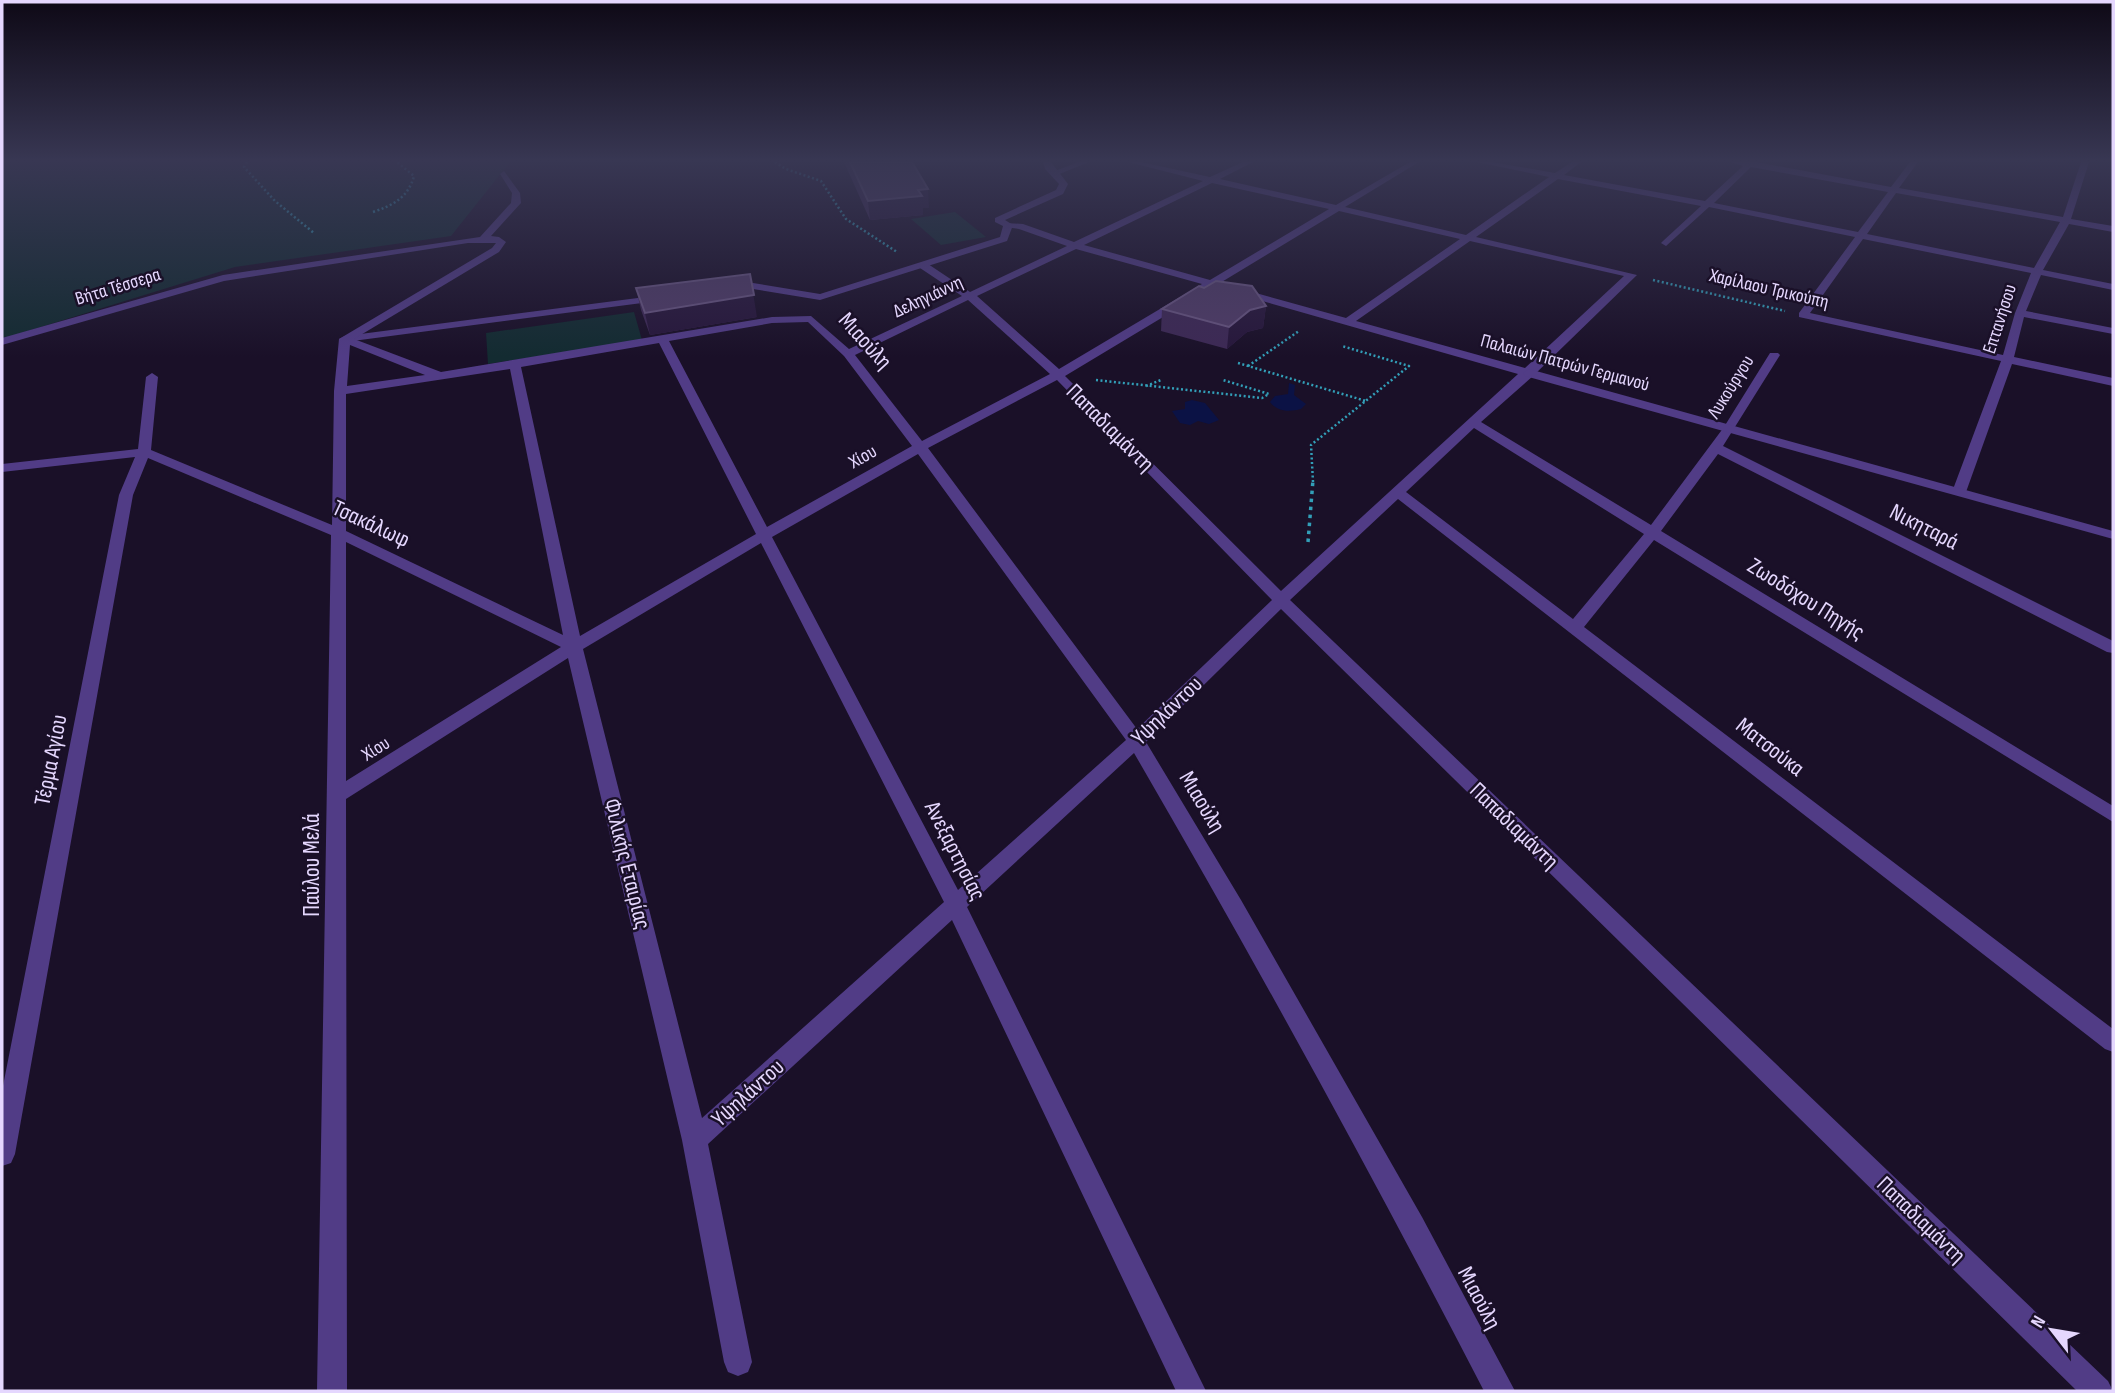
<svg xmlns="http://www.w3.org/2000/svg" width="2115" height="1393" font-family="'Sofia Sans Condensed',sans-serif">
  <rect width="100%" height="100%" fill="#1a1028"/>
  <!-- green -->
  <path fill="#132b31" d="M2,162H510L451,236L235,267L2,339Z
    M955,212L986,237L941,245L911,219Z
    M634,312L642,340L488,364L486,333Z"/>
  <!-- water -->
  <path fill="#0b1245" d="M1289,383L1295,385L1294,395L1306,404L1301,409C1290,412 1277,412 1270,402L1275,396L1288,394Z
    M1192,400L1205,403L1219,420L1209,424L1198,421L1190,425L1180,423L1172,411L1185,409V402Z"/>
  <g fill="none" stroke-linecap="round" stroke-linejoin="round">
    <!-- path-far1 -->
    <path stroke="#329fb8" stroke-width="2.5" stroke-dasharray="2 2.5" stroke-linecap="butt" d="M247,162L244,167L275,201L314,233
      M775,162L786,169L821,181L846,219L897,252
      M373,212C393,205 408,198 414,176L397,162
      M1653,280L1785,311
      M1238,363L1366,401
      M1248,366L1299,331
      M1096,380L1262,398L1269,394L1223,380
      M1146,386L1161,380
      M1313,482L1311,445L1409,366L1342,346"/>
    <!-- path -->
    <path stroke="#329fb8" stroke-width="3.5" stroke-dasharray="3.5 4.5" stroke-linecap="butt" d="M1308,542L1313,480"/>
    <!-- pedestrian -->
    <path fill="#513c86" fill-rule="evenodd" d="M1043,162H1051L1068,184L1063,194L1005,220L1013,225L1007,241L820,300L753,289L730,292L725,289L753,283L820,294L1000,237L1003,226L995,222V218L1056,190L1059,184L1045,169Z
      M661,295L666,298L665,300L345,342L339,339L345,336Z"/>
    <!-- minor -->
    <path fill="#513c86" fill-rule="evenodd" d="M1078,162H1089L1057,175L1050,173Z
      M1128,162H1141L1210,177L1243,162H1253L1220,179L1336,205L1410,162H1419L1345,207L1466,235L1549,177L1477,162H1492L1555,173L1572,162H1581L1564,175L1705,201L1743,166L1731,162H1756L1891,187L1910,162H1918L1899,188L2063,217L2081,162H2089L2071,219L2113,226V232L2069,224L2043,270L2113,284V290L2041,275L2026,311L2113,328V334L2024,317L2014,357L2113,378V386L2012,364L1966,492L1959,496L1952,492L2001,361L1799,317V313L1855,237L1709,207L1666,246L1661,243L1663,241L1701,206L1558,179L1476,237L1637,275L1533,376L1481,422L1651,525L1724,427L1770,353H1778L1780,355L1723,446L2113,641V653L2107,652L1718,454L1661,531L2113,806V822L1654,540L1584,627L2113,1029V1052L2105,1049L1398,499L1290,600L2108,1381L2113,1391H2077L1281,609L1146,742L1241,900L1422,1217L1515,1391H1484C1373,1176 1256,963 1134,753L967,907L1206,1391H1176L952,920L708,1144L752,1362L748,1372L738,1376L728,1372L724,1362L682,1140L568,658L346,799L347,1391H317L331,535L148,458L133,495L15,1154L11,1163L2,1166V1091L119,495L135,457L2,472V464L138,449L146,377L152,373L158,377L151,450L332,525L334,391L339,339L492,248L496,243H468L224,281L2,345V338L223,275L480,237L511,203L512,193L500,174L504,171L520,193L521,203L491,236L499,237L506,242L499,252L354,339L441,372L772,317L811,316L849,349L962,296L920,268V264H928L970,292L1067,246L1019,229L1005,227V223L1023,224L1074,242L1203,181ZM1751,167L1888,192L1858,232L1714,203ZM1212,183L1329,209L1210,280L1084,245ZM1896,193L2060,222L2034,268L1867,234ZM1339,211L1460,239L1346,318L1220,283ZM1863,239L2031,273L2015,313L2003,355L1810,313ZM1470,241L1624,276L1525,368L1356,321ZM1076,249L1202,284L1059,369L977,296ZM1213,287L1518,374L1281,591L1065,376ZM968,300L1050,374L922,441L855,355ZM808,322L844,356L912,446L767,527L669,341L772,323ZM659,343L756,534L580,636L521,367ZM350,345L425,375L347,386ZM510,369L563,635L346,531V394ZM1057,380L1272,600L1137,729L928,448ZM1474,428L1644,534L1573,619L1406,492ZM918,454L1126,740L958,890L772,537ZM346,542L561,647L346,781ZM761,543L944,902L702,1118L583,649Z"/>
    <!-- tertiary -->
    <path fill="#513c86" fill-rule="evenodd" d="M1529,369L2113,531V539L1525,376L1523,373Z"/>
  </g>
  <!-- wall -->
  <path fill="#3d2955" d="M844,162H912L929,208H923V215L870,220Z
    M636,288L757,317L650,335L641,310Z
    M1266,306L1263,328L1247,332L1227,349L1161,331L1162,309Z"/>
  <!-- shaded-wall -->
  <path fill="#27173b" d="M928,189L929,208H923V215L870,220L868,201L918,190Z
    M750,274L757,317L650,335L645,313Z
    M1266,306L1263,328L1247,332L1227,349L1229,327L1250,310Z"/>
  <!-- building -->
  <path fill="#4f3c67" stroke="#66547f" stroke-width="2" d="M850,162H912L928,189L918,190L922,196L868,201Z
    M750,274L754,295L645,313L636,288Z
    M1216,281L1252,286L1266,306L1250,310L1229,327L1162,309L1199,286L1204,288Z"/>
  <!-- sky -->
  <linearGradient id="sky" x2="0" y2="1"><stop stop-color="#0e0916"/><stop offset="0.45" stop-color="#383753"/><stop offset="1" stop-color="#383753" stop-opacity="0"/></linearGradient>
  <rect width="2115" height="357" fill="url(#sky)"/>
  <g text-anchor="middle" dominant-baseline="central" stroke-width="5" stroke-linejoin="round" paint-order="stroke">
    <!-- far-street labels -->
    <g font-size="19" fill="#e5d7fe" stroke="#1a1028">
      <text transform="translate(118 287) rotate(-17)">Βήτα Τέσσερα</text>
      <text transform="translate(1769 289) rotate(13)">Χαρίλαου Τρικούπη</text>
      <text transform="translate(928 297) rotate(-25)">Δεληγιάννη</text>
      <text transform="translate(2000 319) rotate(-72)">Επτανήσου</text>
      <text transform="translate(1565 363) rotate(15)">Παλαιών Πατρών Γερμανού</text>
      <text transform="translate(1731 387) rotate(-58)">Λυκούργου</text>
      <text transform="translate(863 457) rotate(-29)">Χίου</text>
      <text transform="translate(376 749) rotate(-32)">Χίου</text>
    </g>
    <!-- street labels -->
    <g font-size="23" fill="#e5d7fe" stroke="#1a1028">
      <text transform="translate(865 341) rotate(48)">Μιαούλη</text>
      <text transform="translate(1110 428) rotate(45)">Παπαδιαμάντη</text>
      <text transform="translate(371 524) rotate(25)">Τσακάλωφ</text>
      <text transform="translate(1924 527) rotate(27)">Νικηταρά</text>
      <text transform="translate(1806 599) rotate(32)">Ζωοδόχου Πηγής</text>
      <text transform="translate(1167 711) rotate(-44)">Υψηλάντου</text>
      <text transform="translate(1770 747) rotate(38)">Ματσούκα</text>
      <text transform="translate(51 760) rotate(-79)">Τέρμα Αγίου</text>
      <text transform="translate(1202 802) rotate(59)">Μιαούλη</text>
      <text transform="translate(1514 826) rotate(44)">Παπαδιαμάντη</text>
      <text transform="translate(955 851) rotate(63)">Ανεξαρτησίας</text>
      <text transform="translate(627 864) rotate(76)">Φιλικής Εταιρίας</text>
      <text transform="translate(312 865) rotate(-90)">Παύλου Μελά</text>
      <text transform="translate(748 1093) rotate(-42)">Υψηλάντου</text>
      <text transform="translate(1921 1220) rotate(44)">Παπαδιαμάντη</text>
      <text transform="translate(1479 1298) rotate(62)">Μιαούλη</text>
    </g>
  </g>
  <!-- border -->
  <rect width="2115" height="1393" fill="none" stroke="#e5d7fe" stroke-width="7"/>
  <!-- north arrow -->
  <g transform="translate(2052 1330) rotate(301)" stroke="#1a1028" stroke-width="5" paint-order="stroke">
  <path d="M0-5L12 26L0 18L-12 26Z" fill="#e5d7fe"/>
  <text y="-10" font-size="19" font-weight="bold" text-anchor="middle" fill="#e5d7fe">N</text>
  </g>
</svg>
